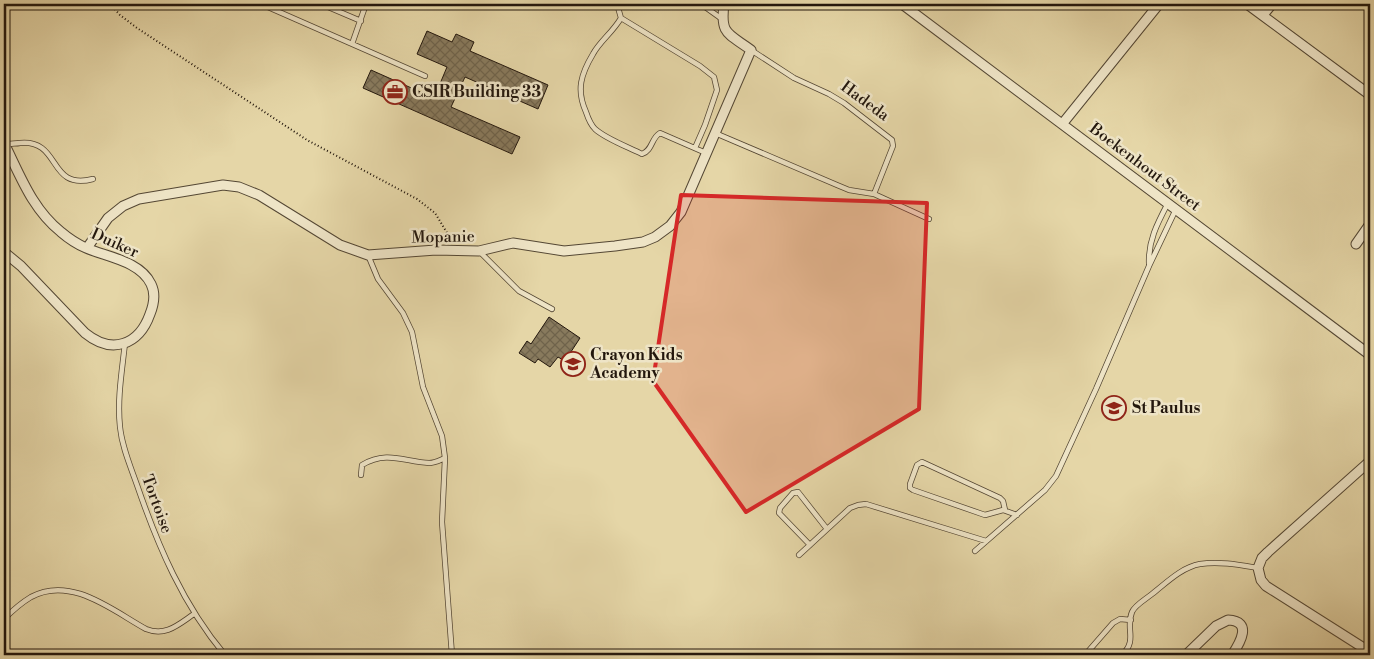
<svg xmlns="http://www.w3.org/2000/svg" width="1374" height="659" font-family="'Libre Bodoni',serif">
  <defs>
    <pattern id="building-cross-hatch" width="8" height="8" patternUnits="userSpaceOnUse" patternTransform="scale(1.25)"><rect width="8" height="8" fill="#887a5d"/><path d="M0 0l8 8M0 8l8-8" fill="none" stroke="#6f634b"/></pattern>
  </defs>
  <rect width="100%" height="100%" fill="#e5d6a7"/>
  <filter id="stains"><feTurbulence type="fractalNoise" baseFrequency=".004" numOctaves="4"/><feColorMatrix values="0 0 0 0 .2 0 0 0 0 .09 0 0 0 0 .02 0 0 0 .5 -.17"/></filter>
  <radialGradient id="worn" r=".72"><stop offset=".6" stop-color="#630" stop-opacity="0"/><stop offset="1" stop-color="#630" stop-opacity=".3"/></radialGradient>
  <!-- building -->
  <path fill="url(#building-cross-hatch)" stroke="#23170d" d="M427,31L452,42L456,34L474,42L470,51L548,85L538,109L465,77L451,107L520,137L512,154L363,88L371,70L434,98L447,67L417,54Z
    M549,317L580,338L565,361L558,357L550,367L538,359L535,363L519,353L527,341L531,344Z"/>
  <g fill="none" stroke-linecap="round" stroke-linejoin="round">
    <defs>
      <path id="lane" d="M261,4L425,76
        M321,4L361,21
        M617,4L621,18L700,66L714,77L717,90L705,125L695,148
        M701,4L722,19
        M621,18C613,32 600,41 593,54C581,74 576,90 586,112C588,118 590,124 595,129C606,139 628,147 642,154C653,150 651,138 660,133L706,153
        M352,44L366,4
        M715,133L837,185L849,190L874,194L893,146L892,140L844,103L829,94L794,78L751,50
        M5,145C10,143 15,144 20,143C62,139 47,191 93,179
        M874,194L929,219
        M479,251L519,291L552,309
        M368,255L378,279L403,313L412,332L423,387L442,436L445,458L442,522L452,655
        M1149,264C1148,241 1157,224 1168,203
        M125,343C122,371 117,399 120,427C122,447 130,465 137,485C158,546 183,605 225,655
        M361,475L362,465C387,450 405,462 429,463C435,463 440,460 445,458
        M1005,510L1003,501L1000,498L922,462L917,465L910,484V488L913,490L985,515L1003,510L1017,515
        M810,545L779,513L780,508L793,493L798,492L827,529
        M975,551L1045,490L1056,476L1096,389L1149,266L1176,209
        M799,555L850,508L858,505L866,504L986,541
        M4,619C12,611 21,603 31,597C71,575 113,611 146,629C166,637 179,624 194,614
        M1085,655L1113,623L1120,619L1131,620
        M1122,655C1138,640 1125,629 1132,612C1135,605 1146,599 1152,594C1166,583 1182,567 1200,564C1219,561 1240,565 1258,568"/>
      <path id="street" d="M902,4L1370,355
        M1247,4L1370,95
        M1263,15L1272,4
        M1063,123L1159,4
        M4,143C20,175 32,209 61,232C68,238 77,244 86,248C107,257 140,261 151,284C156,294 154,304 150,314C139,345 112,355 85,333L21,266L4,252
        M1356,244L1370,224
        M87,248L108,218L123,206L139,199L223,185L239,187L259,195L340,245L368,255L436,250L479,251L513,243L564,251L615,246L643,242L655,237L670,226L681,212L751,50C728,33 720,35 724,4
        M1370,461L1268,552L1262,558L1258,568L1261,580L1266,586L1370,652
        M1186,655L1216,626L1228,620C1253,621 1240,643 1232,655"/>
    </defs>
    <!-- lane casing -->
    <use href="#lane" stroke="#544734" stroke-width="6"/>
    <!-- street casing -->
    <use href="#street" stroke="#544734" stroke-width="11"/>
    <!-- path -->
    <path stroke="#23170d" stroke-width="2" stroke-dasharray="1 2.5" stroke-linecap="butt" d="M110,4L120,15L137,28L307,140L417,199L435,213L452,241"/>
    <!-- lane -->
    <use href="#lane" stroke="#eee4c6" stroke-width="4.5"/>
    <!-- street -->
    <use href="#street" stroke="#eee4c6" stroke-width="9"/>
  </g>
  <!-- marked area -->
  <path fill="#d62828" fill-opacity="0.2" stroke="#d62828" stroke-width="4" stroke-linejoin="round" d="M681,195L927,203L919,409L746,512L653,381Z"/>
  <!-- icons -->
  <defs>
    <symbol id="office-ring" viewBox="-11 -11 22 22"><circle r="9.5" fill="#eee4c6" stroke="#8f2418" stroke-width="1.5"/><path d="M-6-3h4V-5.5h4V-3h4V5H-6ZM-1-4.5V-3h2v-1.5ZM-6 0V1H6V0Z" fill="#8f2418"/></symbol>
    <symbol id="school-ring" viewBox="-11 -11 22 22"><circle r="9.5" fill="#eee4c6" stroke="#8f2418" stroke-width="1.5"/><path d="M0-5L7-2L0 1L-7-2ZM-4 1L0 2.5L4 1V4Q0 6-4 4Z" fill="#8f2418"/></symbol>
  </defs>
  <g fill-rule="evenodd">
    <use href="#office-ring" x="381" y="78" width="28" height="28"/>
    <use href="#school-ring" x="559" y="350" width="28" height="28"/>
    <use href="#school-ring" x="1100" y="394" width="28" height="28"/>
  </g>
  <g text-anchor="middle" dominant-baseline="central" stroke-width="5" stroke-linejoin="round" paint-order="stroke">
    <!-- poi labels -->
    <g font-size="16" font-weight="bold" fill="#23170d" stroke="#eee4c6" text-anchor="start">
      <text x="412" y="92">CSIR Building 33</text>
      <text x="590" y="355">Crayon Kids<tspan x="590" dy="18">Academy</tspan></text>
      <text x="1132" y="408">St Paulus</text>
    </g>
    <!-- street labels -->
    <g font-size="16" fill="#23170d" stroke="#eee4c6">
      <text transform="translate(865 101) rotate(36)">Hadeda</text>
      <text transform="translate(1145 167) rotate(37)">Boekenhout Street</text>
      <text transform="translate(443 237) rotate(-1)">Mopanie</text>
      <text transform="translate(115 243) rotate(24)">Duiker</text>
      <text transform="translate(157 504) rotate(70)">Tortoise</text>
    </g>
  </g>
  <!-- margin -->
  <rect width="1374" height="659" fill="none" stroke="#e5d6a7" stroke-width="20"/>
  <rect x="5" y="5" width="1364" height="649" fill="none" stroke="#23170d" stroke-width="2.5"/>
  <rect x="10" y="10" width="1354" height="639" fill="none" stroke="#23170d"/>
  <rect width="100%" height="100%" filter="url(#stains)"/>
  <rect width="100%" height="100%" fill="url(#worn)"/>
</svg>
